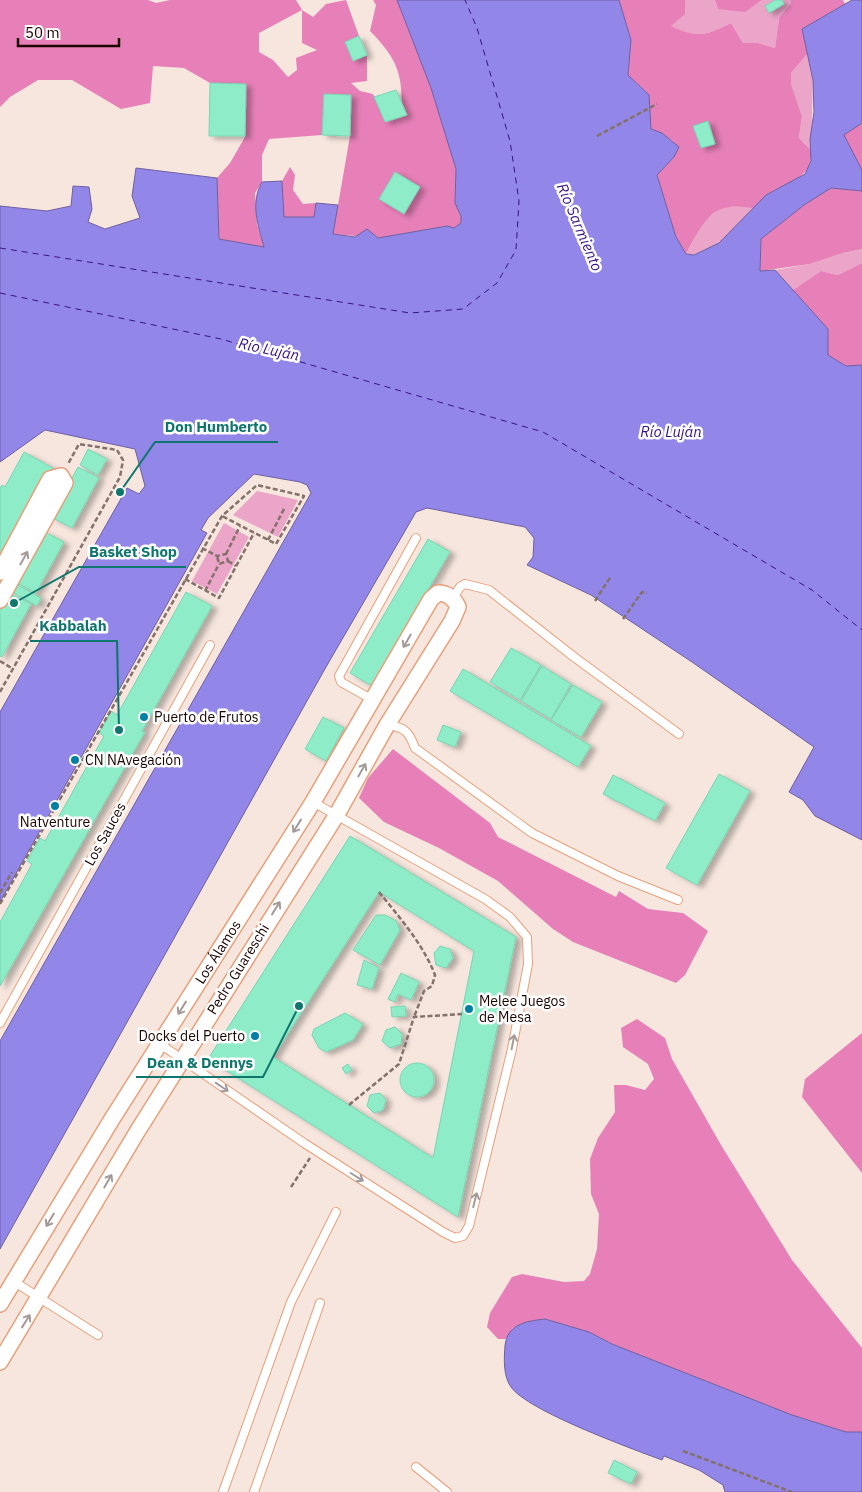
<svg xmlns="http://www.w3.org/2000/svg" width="862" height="1492" font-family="'IBM Plex Sans',sans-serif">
  <defs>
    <filter id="shadow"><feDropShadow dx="5.5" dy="3" stdDeviation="2.5" flood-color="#0004"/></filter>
  </defs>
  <rect width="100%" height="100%" fill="#f6e6de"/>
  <!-- green -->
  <path fill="#eaa5c8" d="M685,0H715L718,9L750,8L762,0H790L791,3L779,18L775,48L758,43H743L731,23C705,36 697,38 670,26L684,14Z
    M808,53L813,80L811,150L799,138L802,116L791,84V73Z
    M743,206L755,209C738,224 710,259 686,254L703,222L722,207Z
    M862,249V263L838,275L821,271L793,290L775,270L810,264L843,253Z
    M257,491L298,500L278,537L233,515Z
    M224,523L249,537L217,594L192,581Z"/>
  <!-- forest -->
  <path fill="#e780b8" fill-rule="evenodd" d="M0,0H148L156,3L170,0H296L302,10L313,17L326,4L346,0L359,36L345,42L353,61L367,55V81L351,83L360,91L373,94L386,122L402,116C402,74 400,62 370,31L376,5L373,0H397L431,88L456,169L455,202L461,217V223L454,228L447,226L378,238L333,234L350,136L351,95L324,94L322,135L269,139L262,155V182L255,193L257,224L264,247L219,239L217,178L230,163L245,137L246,84L210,83L184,68L153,66L150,103L121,109L72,80H38L10,97L0,107ZM302,10V43L317,50L296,58L297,70L288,77L273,60L259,52V33ZM395,172L420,187L404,214L379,199Z
    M619,0H685V14L671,26C697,38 705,36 731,23L743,43H758L775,48L779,18L791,3L790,0H843L845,4L802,29L808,53L791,73V84L802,116L799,138L811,150C813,179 789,181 768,194C763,197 759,204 755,209C712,199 704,221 686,254L676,237L657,175L674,157L673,141L651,129L649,95L628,75L631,40Z
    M715,0H762L745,12L718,9Z
    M862,123V170L860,171L843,135Z
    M290,167L295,175L293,190L303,204L316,203L314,217H284L282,181Z
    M831,188L862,191V249L843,253L810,264L760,271L761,239L804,205Z
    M862,263V365L846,366L828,355V329L793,290L821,271L838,275Z
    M393,749L490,823L498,837L616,897L619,891L648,909L683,913L708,931L685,975L676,983L573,942L553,929L498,881L439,848L384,822L359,798L368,778Z
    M637,1019L665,1038L672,1059L721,1145L792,1260L862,1348V1432H846L792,1415L612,1344L589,1332L545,1319L513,1328L506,1339H498L487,1327L490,1313L512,1277L522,1274L564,1282L584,1281L590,1274L597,1249L599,1214L591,1194L590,1159L598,1138L615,1112L614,1085H626L645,1090L654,1079L648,1064L623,1047L621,1028Z
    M862,1033V1173L802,1097L805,1079Z"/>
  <!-- water -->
  <path fill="#9286e8" stroke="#6f5fa2" d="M397,0H619L631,40L628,75L649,95L651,129L662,133L679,147L674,157L657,175L676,237L686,254L694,255L719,243L766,195L805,174L811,161L810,139L814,112L813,80L802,29L852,0H862V123L844,135L862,170V191L831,188L804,205L761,239L760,271L775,270L828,329V355L846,366L862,365V840L815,816L803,800L789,792L814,747L692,662L591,595L527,565L533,557L534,538L525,527L427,508L416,512L326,667L0,1249V1041L311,493L307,485L300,482L254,474L208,518L201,530L207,533L0,902V712L127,488L139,494L145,486L135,449L45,430L0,462V206L47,211L71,206L73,186L89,187L92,209L88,222L105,229L140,218L132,196L136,168L217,178L219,239L264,247C258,225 250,203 262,182L282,181L284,217H314L316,203L338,205L333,234L355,237L367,229L378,238L447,226L454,228L461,223V216L455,203L456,169L431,88Z
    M545,1319L589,1332L612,1344L792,1415L846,1432H862V1492H725L723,1485L699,1470L664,1456L662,1460C630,1448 528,1411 511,1387C503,1376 504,1358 505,1346C507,1324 527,1321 545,1319Z"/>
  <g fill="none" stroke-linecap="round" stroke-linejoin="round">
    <!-- ferry -->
    <path stroke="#381287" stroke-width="1" stroke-dasharray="6 5" stroke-linecap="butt" d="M0,248L410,313L463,309L497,283L516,250L519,201L510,141L477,28L465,0
      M0,293L221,339L543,432L812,590L862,630"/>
  </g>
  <!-- building -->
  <path fill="#8fecc8" stroke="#77d4b2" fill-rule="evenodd" filter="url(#shadow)" d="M775,0H782L784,4L769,13L765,6Z
    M359,36L367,55L353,61L345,42Z
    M210,83L246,84L245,136H209Z
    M396,90L407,115L385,122L374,97Z
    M324,94L351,95L350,136L322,135Z
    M708,121L715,144L701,148L693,126Z
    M395,172L420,187L404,214L379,199Z
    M88,449L107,459L98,475L80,465Z
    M24,452L53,468L0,563V488L2,485L5,487Z
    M78,467L99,478L72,528L51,517Z
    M43,531L64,542L36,593L15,582Z
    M428,539L450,552L372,686L350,673Z
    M18,585L41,598L37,606L14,593Z
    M8,592L31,604L2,657L0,656V607Z
    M186,592L212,606L142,731L145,732L0,986V922L32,864L27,861L40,838L45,841L104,736L99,733L111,711L117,715Z
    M511,648L541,665L520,700L490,682Z
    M542,666L571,684L551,719L521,701Z
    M463,669L591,746L578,767L450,691Z
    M573,685L602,702L581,737L551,720Z
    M323,717L344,728L326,761L305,749Z
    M443,725L461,732L455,747L437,740Z
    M719,774L750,791L697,885L666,868Z
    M613,775L665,803L655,821L603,794Z
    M350,836L516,937L458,1217L208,1059ZM379,892L474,951L433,1158L273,1057Z
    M376,915H385L396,921L400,930L380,965L353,950Z
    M440,946L450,949L453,958L446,968L436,965L434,953Z
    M364,960L379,968L372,989L357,985Z
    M401,973L419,982L411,1000L398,994L395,1002L388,999Z
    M405,1006L406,1016L392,1017L391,1007Z
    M345,1013L363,1024L353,1040L326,1052L319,1048L312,1035L314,1029Z
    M395,1027L402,1034L401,1044L390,1048L382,1041L386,1030Z
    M400 1080a17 17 0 1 1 34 0a17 17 0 1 1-34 0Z
    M348,1064L352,1070L346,1074L342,1068Z
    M380,1093L386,1100L383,1110L374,1113L367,1106L370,1095Z
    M614,1460L637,1472L631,1484L608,1473Z"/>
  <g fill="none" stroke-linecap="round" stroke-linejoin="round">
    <defs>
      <path id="service" d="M453,598L460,587L465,584L489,590L574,657L679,734
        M373,700L341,682L339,676L416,538
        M387,725C405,727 409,732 415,748L532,833L618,876L678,900
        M0,1023L210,645
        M160,1044L304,1143L443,1232L455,1238L463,1236L469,1226L512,1049L528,964L527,937L510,917L485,899L313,802
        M13,1281L98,1335
        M416,1467L447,1492
        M223,1492L291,1302L336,1212
        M254,1492L320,1303"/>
      <g id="minor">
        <path d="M0,572L50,479L61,476L65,483L0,600"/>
        <path id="s1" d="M0,1304L112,1119L313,802L431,599L438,593C447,593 454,598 458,607L452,621L387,725L336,816L137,1132L0,1362"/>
      </g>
    </defs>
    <!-- service casing -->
    <use href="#service" stroke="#e99f79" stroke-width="10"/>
    <!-- minor casing -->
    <use href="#minor" stroke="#e99f79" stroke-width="18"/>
    <!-- path -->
    <path stroke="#85716b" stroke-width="2.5" stroke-dasharray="5 2.5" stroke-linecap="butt" d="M597,136L657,104
      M268,540L285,507
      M202,548L217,556L226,554L228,561L219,564L217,556
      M226,554L240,526
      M228,561L236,566
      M185,579L219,598L254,533
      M205,591L219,564
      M595,601L611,576
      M623,619L642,592L647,593
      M0,661L13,669
      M0,692L120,477L123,460L117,450L79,444L68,464
      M379,892C400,918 423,944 435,975L432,986L424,991L414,1017
      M0,893L12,872
      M0,904L222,516L257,485L304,496L276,544L222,516
      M349,1105L399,1064L414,1017L462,1014
      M291,1187L310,1158
      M683,1451L792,1492"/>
    <!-- service -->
    <use href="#service" stroke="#fff" stroke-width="8"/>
    <!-- minor -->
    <use href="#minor" stroke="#fff" stroke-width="15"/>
  </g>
  <!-- one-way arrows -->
  <defs><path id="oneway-shaft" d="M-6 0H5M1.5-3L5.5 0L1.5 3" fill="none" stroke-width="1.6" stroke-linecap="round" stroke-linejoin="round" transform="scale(1.25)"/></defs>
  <g stroke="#a49b99">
    <use href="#oneway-shaft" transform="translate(24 558) rotate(-61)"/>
    <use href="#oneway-shaft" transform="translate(407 641) rotate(120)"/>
    <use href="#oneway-shaft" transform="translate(362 770) rotate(-60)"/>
    <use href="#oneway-shaft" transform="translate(297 826) rotate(122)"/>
    <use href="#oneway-shaft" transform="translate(276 908) rotate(-58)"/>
    <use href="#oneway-shaft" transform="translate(182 1008) rotate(122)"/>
    <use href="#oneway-shaft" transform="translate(513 1042) rotate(-79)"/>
    <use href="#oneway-shaft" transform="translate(222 1087) rotate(34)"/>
    <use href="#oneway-shaft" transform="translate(357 1177) rotate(32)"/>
    <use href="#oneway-shaft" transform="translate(108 1181) rotate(-60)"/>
    <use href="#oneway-shaft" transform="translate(475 1200) rotate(-76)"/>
    <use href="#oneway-shaft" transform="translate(50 1220) rotate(121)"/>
    <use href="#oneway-shaft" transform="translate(26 1321) rotate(-58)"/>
  </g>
  <!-- markers -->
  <g fill="#017fa5" stroke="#fff" stroke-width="2">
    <circle cx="144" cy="717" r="5"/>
    <circle cx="75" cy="760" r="5"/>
    <circle cx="55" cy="806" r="5"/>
    <circle cx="469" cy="1009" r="5"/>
    <circle cx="255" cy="1036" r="5"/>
  </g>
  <g text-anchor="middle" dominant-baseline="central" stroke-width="5" stroke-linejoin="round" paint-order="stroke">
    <!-- poi labels -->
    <g font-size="14" fill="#1c0400" stroke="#fff" text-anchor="start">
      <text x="154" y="717">Puerto de Frutos</text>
      <text x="85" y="760">CN NAvegación</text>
      <text x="55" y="822" text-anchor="middle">Natventure</text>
      <text x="479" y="1001">Melee Juegos<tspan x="479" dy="16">de Mesa</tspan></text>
      <text x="245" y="1036" text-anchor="end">Docks del Puerto</text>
    </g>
    <!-- street labels -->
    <g font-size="14" fill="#1c0400" stroke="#fff">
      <text transform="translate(105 834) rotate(-61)">Los Sauces</text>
      <text stroke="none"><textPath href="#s1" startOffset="414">Los Álamos</textPath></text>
      <text transform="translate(238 969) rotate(-58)">Pedro Guareschi</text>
    </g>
    <!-- water labels -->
    <g font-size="15" font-style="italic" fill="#381287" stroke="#fff">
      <text transform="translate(580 227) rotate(67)">Río Sarmiento</text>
      <text transform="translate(269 349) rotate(12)">Río Luján</text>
      <text x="671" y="431">Río Luján</text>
    </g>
  </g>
  <!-- callouts -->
  <path fill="none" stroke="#0f766e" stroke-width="2" d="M120 492L155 442H278M14 603L79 567H186M119 730L117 641H30M299 1006L263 1077H136"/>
  <g fill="#0f766e" stroke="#fff" stroke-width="2">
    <circle cx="120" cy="492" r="5"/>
    <circle cx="14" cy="603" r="5"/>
    <circle cx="119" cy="730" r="5"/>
    <circle cx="299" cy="1006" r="5"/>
  </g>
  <g font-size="15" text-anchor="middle" font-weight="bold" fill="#0f766e" stroke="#fff" stroke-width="5" stroke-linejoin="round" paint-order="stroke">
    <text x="216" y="432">Don Humberto</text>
    <text x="133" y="557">Basket Shop</text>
    <text x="73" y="631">Kabbalah</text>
    <text x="200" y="1068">Dean &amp; Dennys</text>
  </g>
  <!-- scale -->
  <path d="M18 38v8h101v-8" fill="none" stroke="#1c0400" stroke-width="2.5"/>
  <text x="25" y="38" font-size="15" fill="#1c0400" stroke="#ffffff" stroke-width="4" paint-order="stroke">50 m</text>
</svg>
